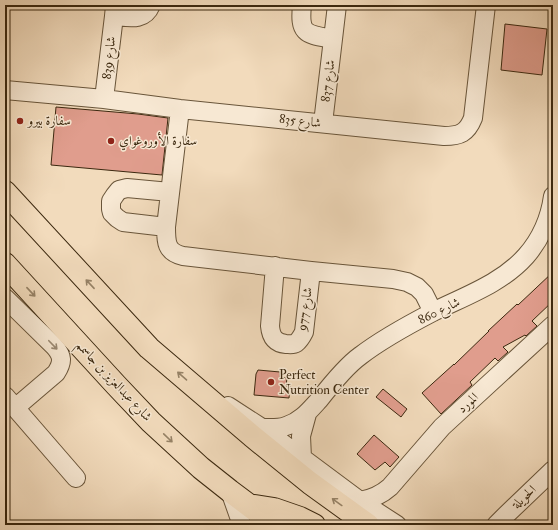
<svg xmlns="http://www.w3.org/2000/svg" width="558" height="530" font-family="'IM FELL Double Pica',Amiri,serif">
  <rect width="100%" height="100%" fill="#f2dbbc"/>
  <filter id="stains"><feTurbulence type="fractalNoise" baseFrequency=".005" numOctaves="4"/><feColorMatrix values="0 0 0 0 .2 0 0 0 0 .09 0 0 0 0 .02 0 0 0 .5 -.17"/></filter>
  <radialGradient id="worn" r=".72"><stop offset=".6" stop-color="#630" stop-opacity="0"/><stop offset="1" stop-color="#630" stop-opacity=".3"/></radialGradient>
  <!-- building -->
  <path fill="#e09d8d" stroke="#3b280f" d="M505,24L547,29L542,75L501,70Z
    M56,107L138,114L168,118L162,175L51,165Z
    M553,272V301L532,321L537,326L526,336L525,335L503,347L508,352L498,361L495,358L470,382L472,385L441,414L422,393L454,364V365L489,331H488L517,304L518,305Z
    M258,370L280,372V377L287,378L286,386H290L289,398L254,395L256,374Z
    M383,389L407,409L401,417L376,397Z
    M374,435L399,457L390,467L385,462L375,470L357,454Z"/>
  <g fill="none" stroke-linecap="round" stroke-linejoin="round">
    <defs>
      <path id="minor" d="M302,5C299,35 306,34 333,39L337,5
        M115,6L114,16C128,17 144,22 151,5
        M5,90L104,99L180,109L444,136C460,136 467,133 473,118L486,5
        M104,99L114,16
        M180,109L166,227C166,242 166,252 183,256L311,271L393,279L407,282L417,287L424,294L433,312
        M323,123L333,39
        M166,227L123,222L117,218L112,213L111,209V201L115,195L119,190L127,188L170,192
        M275,266L270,326C271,337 275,343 286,344C289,344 293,345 296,343C300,340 302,336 304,332L311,271
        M5,298L54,346C63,356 63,362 56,373L15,408
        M5,396L76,478
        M228,406L262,428L360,501L397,525
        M262,428C270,428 278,429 286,426C300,422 309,411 319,400C330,386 346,366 360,356C382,339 408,325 433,312C465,296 501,284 526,256C540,240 550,218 553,196
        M302,458L301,436L307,414
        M230,491L242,525
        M360,501C372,499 381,495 390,487L442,427L553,325
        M496,525L506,515L553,470"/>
      <path id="major" d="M5,192L149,348L252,436L310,483L368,525
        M5,264L116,385L151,422L201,468L230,491L275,525
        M255,506L274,509L300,518L314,525"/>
    </defs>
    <!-- minor casing -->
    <use href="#minor" stroke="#69553a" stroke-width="20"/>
    <!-- major casing -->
    <use href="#major" stroke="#3b280f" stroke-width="24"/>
    <!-- minor -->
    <use href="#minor" stroke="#f7e8d3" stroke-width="18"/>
    <!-- major -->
    <use href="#major" stroke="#f2dbbc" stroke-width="22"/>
  </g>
  <!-- one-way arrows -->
  <defs><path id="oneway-shaft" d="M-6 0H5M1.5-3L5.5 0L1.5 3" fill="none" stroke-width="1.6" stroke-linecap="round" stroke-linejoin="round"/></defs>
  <g stroke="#968266">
    <use href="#oneway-shaft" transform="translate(90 284) rotate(-133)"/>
    <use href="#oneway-shaft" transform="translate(31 292) rotate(47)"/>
    <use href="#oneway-shaft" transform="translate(182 376) rotate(-139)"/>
    <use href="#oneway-shaft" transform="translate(168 438) rotate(44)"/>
    <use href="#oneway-shaft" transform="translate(337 502) rotate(-144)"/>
  </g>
  <use stroke="#998871" href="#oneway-shaft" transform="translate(53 345) rotate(46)"/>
  <!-- markers -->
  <g fill="#8f2418" stroke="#f7e8d3" stroke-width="1.5">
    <circle cx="20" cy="121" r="4"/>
    <circle cx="111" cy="141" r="4"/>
    <circle cx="271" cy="382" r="4"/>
  </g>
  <g text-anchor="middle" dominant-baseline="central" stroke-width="3" stroke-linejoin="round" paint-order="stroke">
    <!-- street labels -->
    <g font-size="13" fill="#3b280f" stroke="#f7e8d3">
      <text transform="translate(109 58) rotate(-84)">شارع 839</text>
      <text transform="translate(328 81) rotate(-83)">شارع 837</text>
      <text transform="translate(300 121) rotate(6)">شارع 835</text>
      <text transform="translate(305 309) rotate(-82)">شارع 977</text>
      <text transform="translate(439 311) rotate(-26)">شارع 860</text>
      <text transform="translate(114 381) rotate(47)">شارع عبدالعزيز بن جاسمم</text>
      <text transform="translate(468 403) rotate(-43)">المورد</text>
      <text transform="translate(524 497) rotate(-43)">الحويلة</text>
    </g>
    <!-- poi labels -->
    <g font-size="13" fill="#3b280f" stroke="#f7e8d3" text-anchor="start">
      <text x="28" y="121">سفارة بيرو</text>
      <text x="119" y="141">سفارة الأوروغواي</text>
      <text x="279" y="375">Perfect<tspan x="279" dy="15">Nutrition Center</tspan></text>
    </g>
  </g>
  <!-- margin -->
  <rect width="558" height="530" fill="none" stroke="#f2dbbc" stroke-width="20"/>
  <rect x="6" y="6" width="546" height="518" fill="none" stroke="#3b280f" stroke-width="2"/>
  <rect x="10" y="10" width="538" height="510" fill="none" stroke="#3b280f"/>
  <rect width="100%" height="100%" filter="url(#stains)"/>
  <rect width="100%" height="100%" fill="url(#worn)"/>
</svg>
